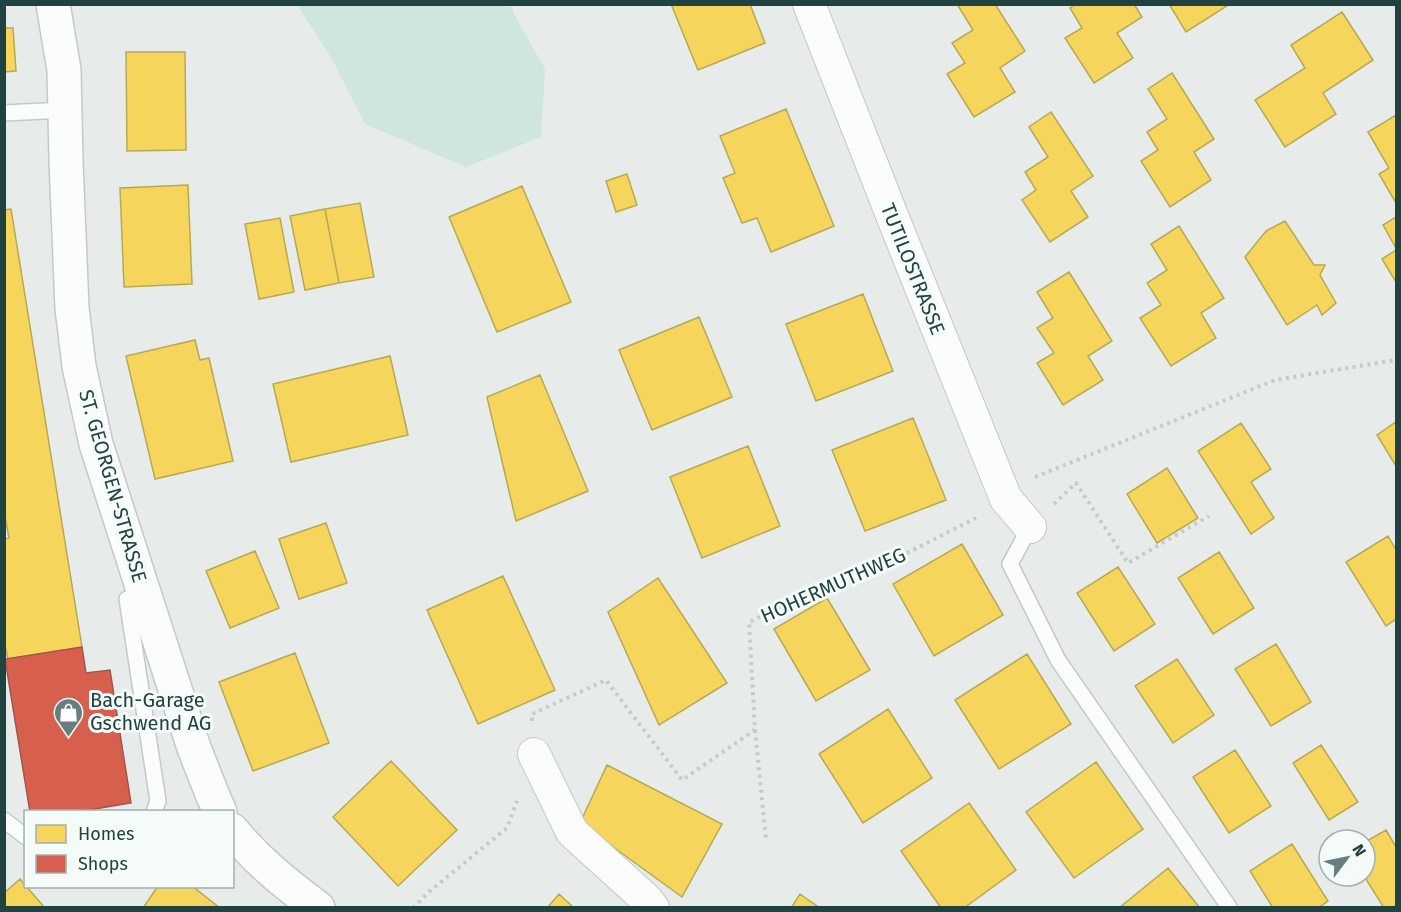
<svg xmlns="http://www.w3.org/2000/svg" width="1401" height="912" font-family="'Fira Sans',sans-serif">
  <rect width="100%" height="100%" fill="#e7eceb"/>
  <!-- green -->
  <path fill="#cee6db" d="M297,5H511L514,14L545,69L541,137L466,167L365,124L332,59Z"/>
  <!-- homes -->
  <path fill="#f6d55c" stroke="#b6a954" stroke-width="1.5" d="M671,4H750L765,43L698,70Z
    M957,4H995L1025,51L1000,68L1015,92L974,117L947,74L965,63L952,43L973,30Z
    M1076,4H1134L1142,17L1117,33L1133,58L1094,83L1065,38L1082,28L1070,8Z
    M1169,4H1230L1186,32Z
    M1342,12L1373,60L1323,93L1336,114L1285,147L1255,100L1305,68L1291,45Z
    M4,28H13L16,71L4,72Z
    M126,52H185L186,150L127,151Z
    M1172,73L1214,139L1194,152L1211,180L1170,207L1141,161L1158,150L1147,132L1167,119L1148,89Z
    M786,109L834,226L771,252L757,218L742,223L723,178L735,173L720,136Z
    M1051,112L1093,176L1071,191L1088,217L1050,242L1022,200L1036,190L1025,172L1048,157L1029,127Z
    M1396,115V203L1379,174L1389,168L1368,132Z
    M627,174L637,205L616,212L606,181Z
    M188,185L192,284L124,287L120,188Z
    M522,186L571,302L497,332L449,217Z
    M360,203L374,277L339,283L325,209Z
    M11,209L82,647L8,659L4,641V539L9,538L4,511V210Z
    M325,209L339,283L305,290L290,216Z
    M1396,217V248L1383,225Z
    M280,218L294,292L259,299L245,224Z
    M1285,221L1314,265H1325L1320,275L1336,303L1322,315L1317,305L1287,325L1245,257L1266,231Z
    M1179,226L1224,298L1201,313L1216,338L1171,366L1140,318L1161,305L1147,283L1167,270L1151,244Z
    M1396,250V282L1382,259Z
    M1069,272L1112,341L1088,356L1103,380L1063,405L1037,363L1054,353L1037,328L1053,318L1037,292Z
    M863,294L893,371L816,401L786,324Z
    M699,317L732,397L652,430L619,350Z
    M195,340L200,360L209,358L233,461L155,479L126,356Z
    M390,356L408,435L291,462L273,384Z
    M540,375L588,491L516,521L487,397Z
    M913,418L946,500L865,531L832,450Z
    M1396,422V466L1377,435Z
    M1241,423L1271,469L1251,482L1274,518L1251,534L1198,451Z
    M748,446L780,526L702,558L670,477Z
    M1167,468L1198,518L1157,543L1127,494Z
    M326,523L347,583L299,599L279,539Z
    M1388,536L1396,550V619L1386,626L1346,562Z
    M962,544L1003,615L934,656L893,584Z
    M255,551L279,608L230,628L206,571Z
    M1219,552L1254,608L1213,634L1178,578Z
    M1118,567L1155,624L1114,651L1077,593Z
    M503,576L555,690L478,724L427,610Z
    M658,578L727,683L659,725L608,612Z
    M827,598L870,670L816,701L774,629Z
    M1276,644L1311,702L1271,726L1235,669Z
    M295,653L329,743L253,771L219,682Z
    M1027,654L1071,724L999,769L955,700Z
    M1177,659L1214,715L1173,743L1135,686Z
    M888,709L932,778L863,823L819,754Z
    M1321,745L1358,802L1329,820L1293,763Z
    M1235,750L1271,806L1229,833L1193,777Z
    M391,761L457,830L398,886L333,817Z
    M1096,762L1143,829L1074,878L1026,812Z
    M607,765L722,824L682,897L580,823Z
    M969,803L1016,870L964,908H941L901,851Z
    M1386,830L1396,847V905L1393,908H1384L1364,876L1365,842Z
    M1292,844L1328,901L1318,908H1273L1250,871Z
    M1168,868L1200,908H1119Z
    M20,879L26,886L45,908H4V893Z
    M158,886H192L220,908H143Z
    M559,894L574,908H547Z
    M800,894L820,908H791Z"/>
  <!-- shops -->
  <path fill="#d6604d" stroke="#9f574a" stroke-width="1.5" d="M82,647L86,673L110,670L131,803L77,812H30L5,659Z"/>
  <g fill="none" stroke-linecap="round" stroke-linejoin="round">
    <defs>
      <path id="lane" d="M4,113L65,110
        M1030,527L1010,564L1058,660L1229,907
        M144,594L127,599L158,801L154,812
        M4,820L26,837"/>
      <path id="street" d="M809,4L893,218L1006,499L1030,527
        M534,754L572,832L647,900L653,908"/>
      <path id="secondary" d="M53,4L64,70L66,161L72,308L79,366L96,444L194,748L213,796L220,812
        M232,830C257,861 286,884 318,908"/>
    </defs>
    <!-- lane casing -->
    <use href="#lane" stroke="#c3c9c8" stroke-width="18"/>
    <!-- street casing -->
    <use href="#street" stroke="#c3c9c8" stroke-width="34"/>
    <!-- secondary casing -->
    <use href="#secondary" stroke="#c2cac9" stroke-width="36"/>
    <!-- path -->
    <path stroke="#c1cccb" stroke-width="4" stroke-dasharray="3 4.5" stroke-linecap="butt" d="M1035,477L1275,380L1396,360
      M1054,504L1076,483L1128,563L1209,516
      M532,721V714L606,680L682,780L755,730L749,622L831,583L844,585L976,518
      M755,730L766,839
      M413,908L430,891L507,828L517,801"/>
    <!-- lane -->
    <use href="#lane" stroke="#fbfcfc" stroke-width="15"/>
    <!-- street -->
    <use href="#street" stroke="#fbfcfc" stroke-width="32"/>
    <!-- secondary -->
    <use href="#secondary" stroke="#fbfcfc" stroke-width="33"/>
  </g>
  <!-- icons -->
  <defs>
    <symbol id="shop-pin" viewBox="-11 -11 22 30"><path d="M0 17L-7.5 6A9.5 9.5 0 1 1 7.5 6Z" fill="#667e7d" stroke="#f5fbf9"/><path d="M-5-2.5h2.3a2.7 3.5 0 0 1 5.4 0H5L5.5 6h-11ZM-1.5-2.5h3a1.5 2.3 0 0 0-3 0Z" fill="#fff"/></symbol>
  </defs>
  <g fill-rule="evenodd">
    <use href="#shop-pin" x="52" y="696" width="33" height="45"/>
  </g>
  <g text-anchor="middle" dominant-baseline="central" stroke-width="6" stroke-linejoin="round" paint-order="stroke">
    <!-- street labels -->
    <g font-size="20" fill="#204342" stroke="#f5fbf9">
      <text transform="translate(913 269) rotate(68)">TUTILOSTRASSE</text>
      <text transform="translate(113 486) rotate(74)">ST. GEORGEN-STRASSE</text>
      <text transform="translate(833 585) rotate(-24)">HOHERMUTHWEG</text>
    </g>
    <!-- poi labels -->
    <g font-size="20" fill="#204342" stroke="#f5fbf9" text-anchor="start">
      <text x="90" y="700">Bach-Garage<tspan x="90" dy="23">Gschwend AG</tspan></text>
    </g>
  </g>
  <!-- border -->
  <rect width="1401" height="912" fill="none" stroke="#204342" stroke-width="12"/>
  <!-- legend -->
  <rect x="24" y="810" width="210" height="78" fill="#f5fbf9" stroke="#a0b1b0" stroke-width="1.5"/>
  <rect x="36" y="825" width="30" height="18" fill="#f6d55c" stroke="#a0b1b0" stroke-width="1.5"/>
  <text x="78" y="840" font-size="18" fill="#204342">Homes</text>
  <rect x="36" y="855" width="30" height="18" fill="#d6604d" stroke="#a0b1b0" stroke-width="1.5"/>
  <text x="78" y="870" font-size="18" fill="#204342">Shops</text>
  <!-- north arrow -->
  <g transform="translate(1347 858) rotate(58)"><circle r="28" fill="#f5fbf9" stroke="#a0b1b0" stroke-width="1.5"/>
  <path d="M0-4.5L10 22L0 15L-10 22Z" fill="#667e7d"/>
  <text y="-9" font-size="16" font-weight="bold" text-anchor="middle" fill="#204342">N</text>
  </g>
</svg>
